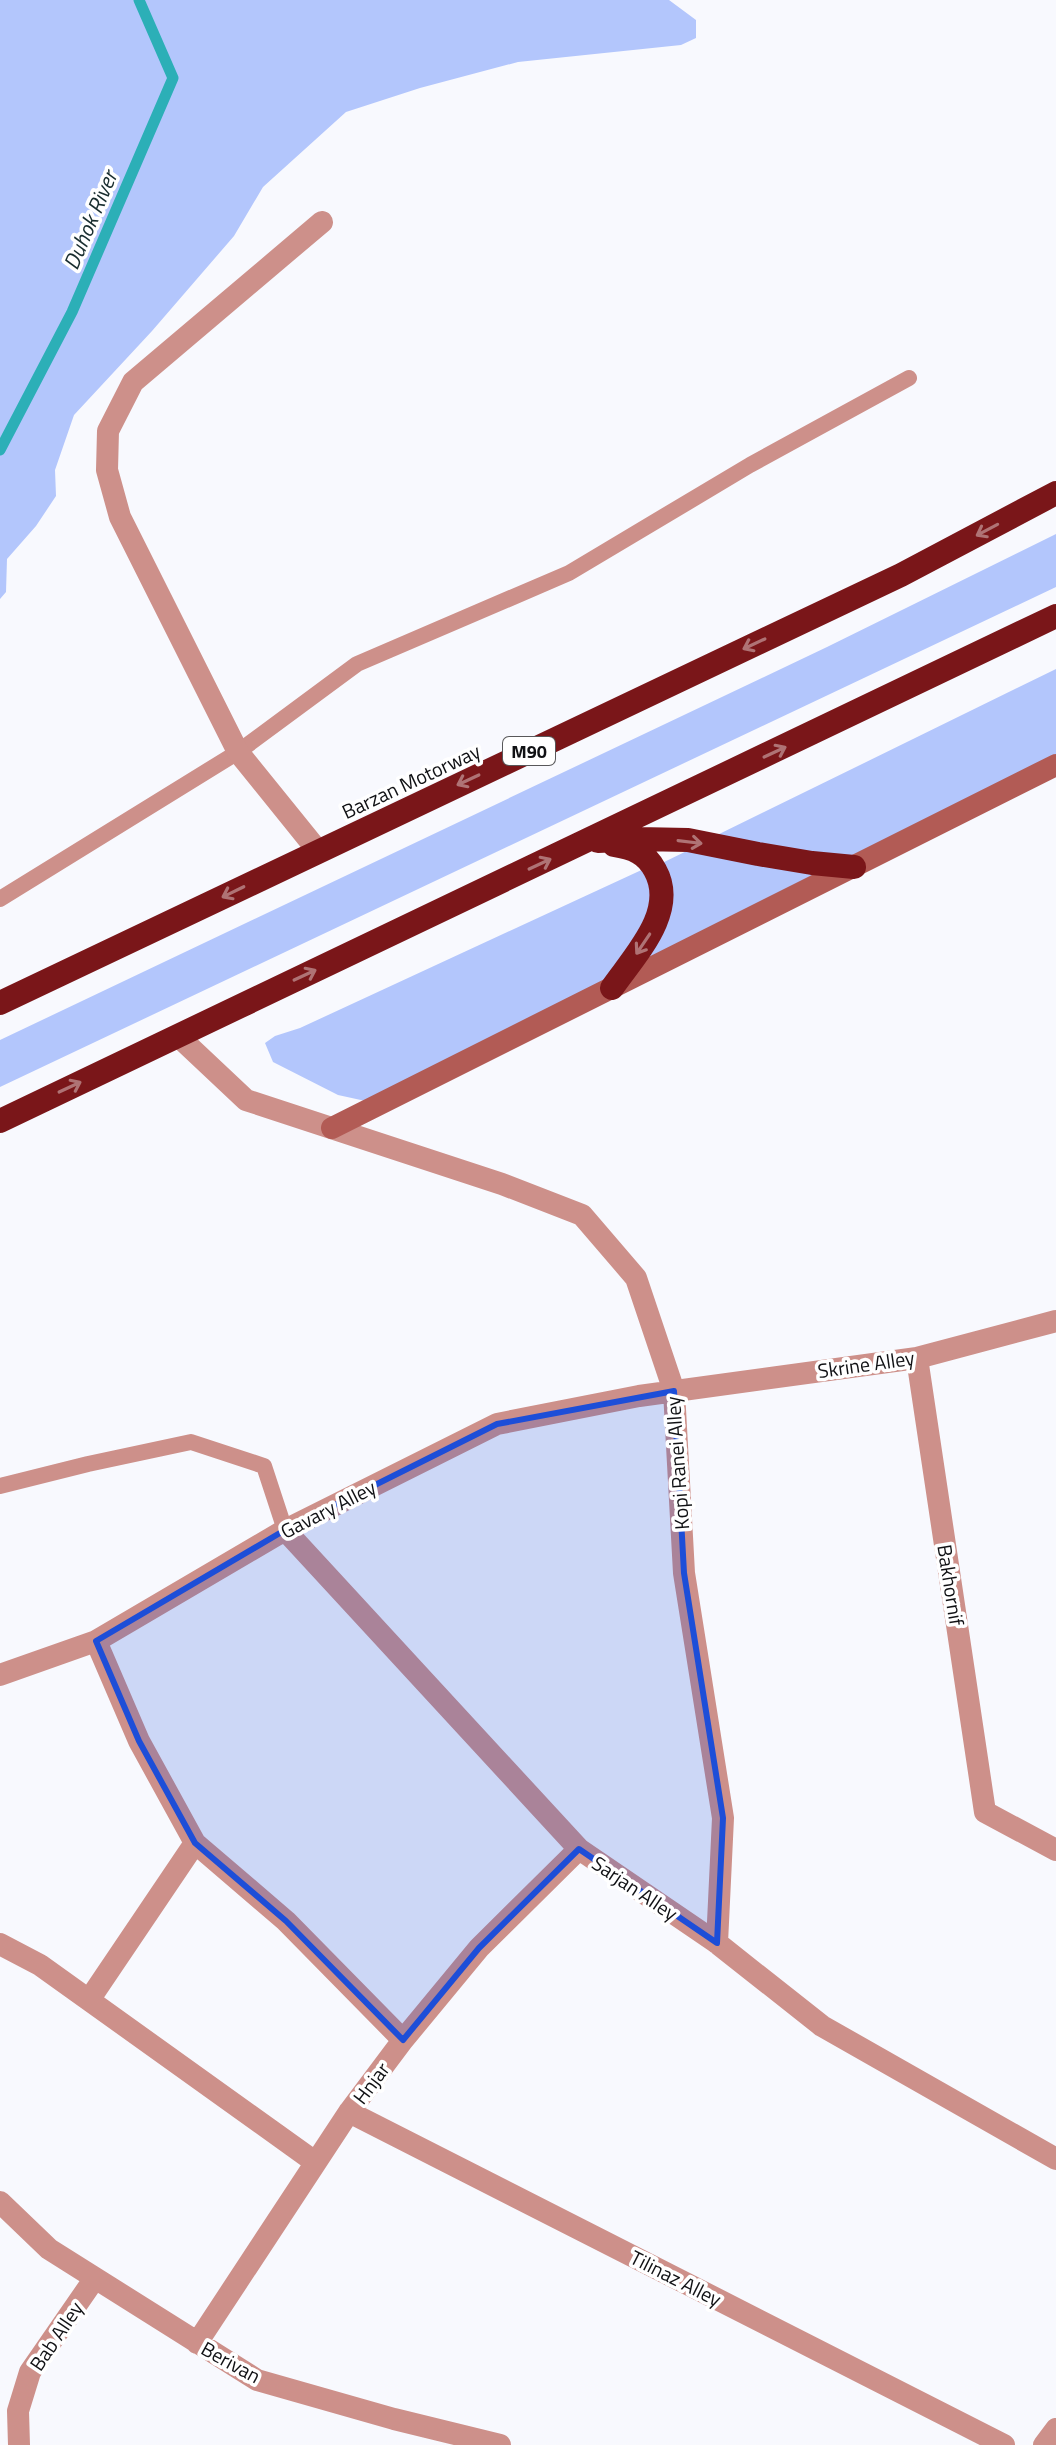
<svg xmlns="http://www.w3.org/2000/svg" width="1056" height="2445" font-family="'Titillium Web',sans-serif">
  <rect width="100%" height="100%" fill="#f8f9fe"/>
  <!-- green -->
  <path fill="#b3c6fc" d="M0,0H669L696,20V38L681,45L518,62L420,88L346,112L263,187L234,236L152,331L74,415L55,470L56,496L36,526L7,559L6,592L0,599Z
    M1056,534V587L0,1087V1040L827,647Z
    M1056,669V754L850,862L709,839Z
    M697,846L828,869L624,978L648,943L658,865Z
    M648,867L656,911L607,981L370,1102L338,1095L273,1062L265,1043L275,1036L300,1028Z"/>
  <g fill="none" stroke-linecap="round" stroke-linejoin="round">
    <!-- stream -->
    <path stroke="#2cafb7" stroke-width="11" d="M0,450L72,312L173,78L139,0"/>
    <!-- service -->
    <path stroke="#cd908a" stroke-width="16" d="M0,899L238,752L357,664L569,573L750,465L909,378
      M0,1486L88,1464L191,1442L264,1466L285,1530"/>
    <!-- minor -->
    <path stroke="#cd908a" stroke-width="22" d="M318,851L238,752L120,517L107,470L108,431L133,382L322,222
      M178,1036L246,1100L502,1184L582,1215L636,1278L674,1391L684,1573L723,1818L717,1943
      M917,1358L985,1812L1056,1850
      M285,1530L579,1849L717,1943L822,2026L1056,2159
      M96,1641L139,1741L195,1843L286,1921L403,2040
      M0,1675L96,1641L285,1530L497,1424L639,1396L917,1358L1056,1321
      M0,1944L40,1965L315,2162
      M89,2000L195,1843
      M349,2112L1004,2445
      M0,2202L49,2249L257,2380L394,2419L500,2445
      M197,2343L349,2112L403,2040L479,1948L579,1849
      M19,2445L18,2411L30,2372L95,2278
      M1044,2445L1056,2429"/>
    <!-- secondary -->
    <path stroke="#b25b55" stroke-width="22" d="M332,1128L1056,765"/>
    <!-- motorway -->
    <path stroke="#7a1619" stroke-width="24" d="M598,841L638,839L688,840L758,854L812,863L854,867
      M612,988C635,955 678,911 655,870C646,853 633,848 614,845
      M0,1003L901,575L1056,493
      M0,1121L1056,616"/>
  </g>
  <!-- one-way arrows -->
  <defs><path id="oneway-shaft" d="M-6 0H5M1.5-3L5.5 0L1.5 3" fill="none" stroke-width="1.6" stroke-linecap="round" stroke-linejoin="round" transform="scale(2)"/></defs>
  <g stroke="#af7375">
    <use href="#oneway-shaft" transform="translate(987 530) rotate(152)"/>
    <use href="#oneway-shaft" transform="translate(754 644) rotate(155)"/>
    <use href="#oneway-shaft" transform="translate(775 752) rotate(-25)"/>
    <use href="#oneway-shaft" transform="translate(468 780) rotate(155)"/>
    <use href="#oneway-shaft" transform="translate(690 842) rotate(7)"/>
    <use href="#oneway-shaft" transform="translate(540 864) rotate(-25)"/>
    <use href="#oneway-shaft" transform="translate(233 892) rotate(154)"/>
    <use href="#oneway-shaft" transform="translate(643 944) rotate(124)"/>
    <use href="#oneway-shaft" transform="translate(305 975) rotate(-25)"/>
    <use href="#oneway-shaft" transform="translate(70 1087) rotate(-25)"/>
  </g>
  <!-- marked area -->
  <path fill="#1d4ed8" fill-opacity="0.2" stroke="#1d4ed8" stroke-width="6" stroke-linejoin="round" d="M674,1391L684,1573L723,1818L717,1943L579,1849L479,1948L403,2040L286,1921L195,1843L139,1741L96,1641L285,1530L497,1424Z"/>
  <g text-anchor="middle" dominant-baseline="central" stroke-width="7" stroke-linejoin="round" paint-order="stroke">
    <!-- shield labels -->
    <rect fill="#fff" stroke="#58585a" stroke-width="2" x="503" y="737" width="52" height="28" rx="6"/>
    <g font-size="18" font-weight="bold" fill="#101114">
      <text x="529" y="751">M90</text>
    </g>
    <!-- street labels -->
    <g font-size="20" fill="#101114" stroke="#fff">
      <text transform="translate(411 781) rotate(-25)">Barzan Motorway</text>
      <text transform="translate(866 1364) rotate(-8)">Skrine Alley</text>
      <text transform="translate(677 1463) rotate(-94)">Kopi Ranei Alley</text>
      <text transform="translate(328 1509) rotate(-27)">Gavary Alley</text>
      <text transform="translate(951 1585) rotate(81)">Bakhornif</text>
      <text transform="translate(635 1888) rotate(34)">Sarjan Alley</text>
      <text transform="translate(371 2083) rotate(-53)">Hnjar</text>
      <text transform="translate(676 2278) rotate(27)">Tilinaz Alley</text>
      <text transform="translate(56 2336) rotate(-56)">Bab Alley</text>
      <text transform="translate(231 2362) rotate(29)">Berivan</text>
    </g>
    <!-- water labels -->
    <g font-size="22" font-style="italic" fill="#182d2f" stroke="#fff">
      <text transform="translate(90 220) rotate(-67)">Duhok River</text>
    </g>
  </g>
</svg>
